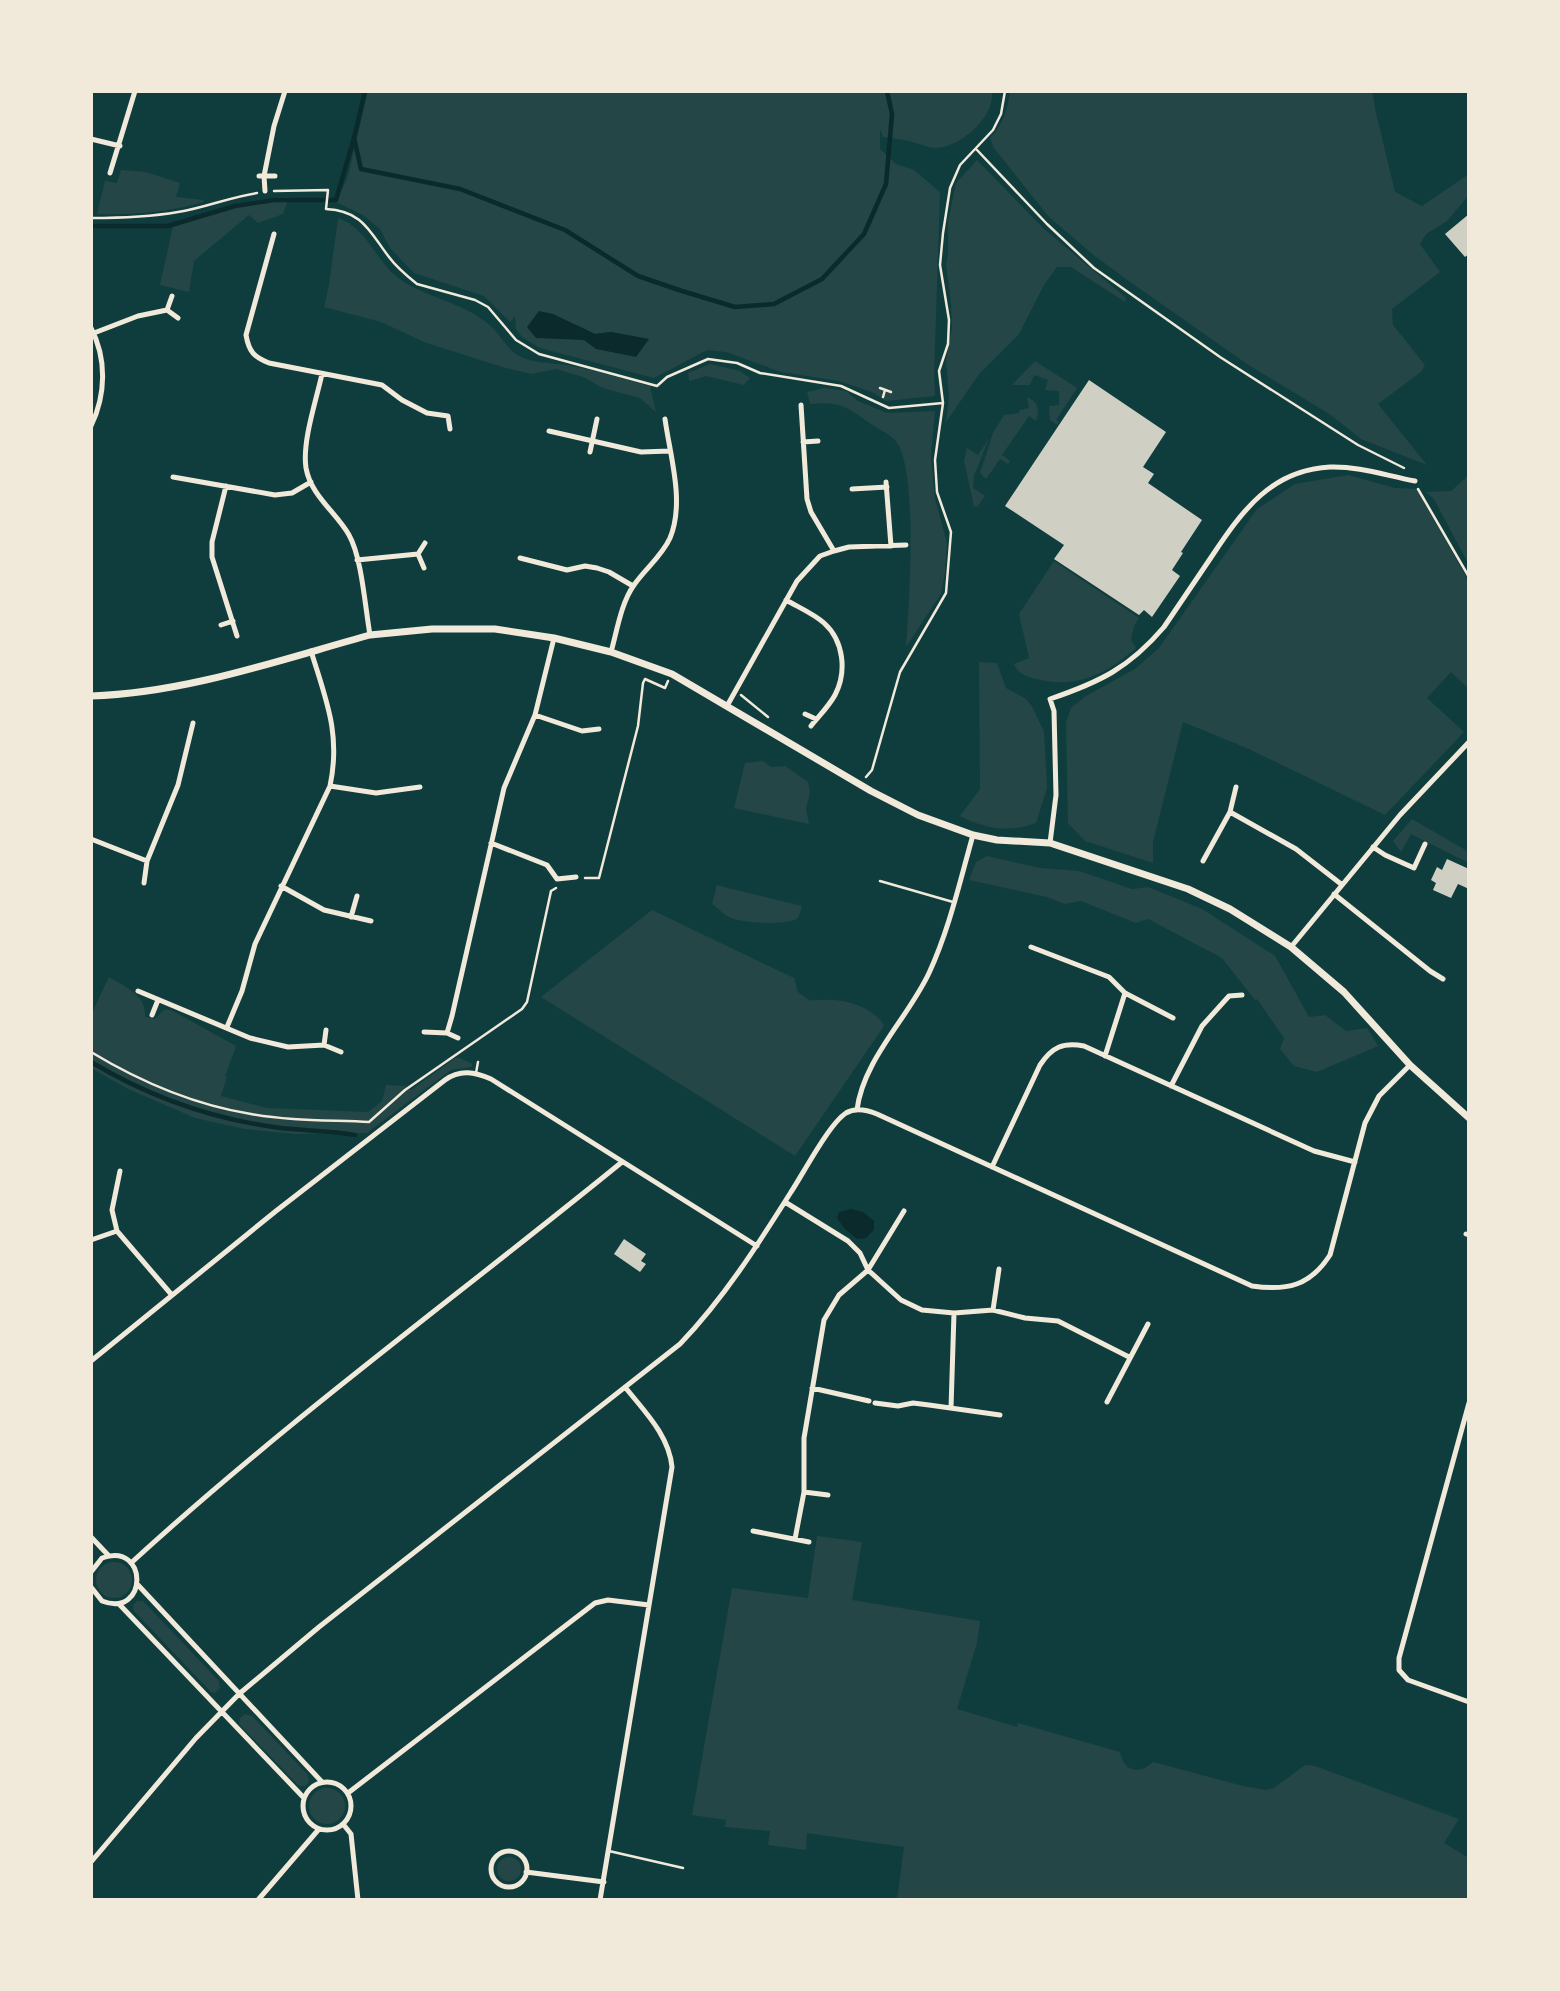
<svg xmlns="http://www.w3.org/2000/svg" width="1560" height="1991" font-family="'Golos Text',sans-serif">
  <rect width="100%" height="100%" fill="#0f3d3e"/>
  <!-- green -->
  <path fill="#244646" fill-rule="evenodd" d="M368,91H992C995,117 961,147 936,148C928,148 917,143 909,141C901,139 891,138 883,137L880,129V149L896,164L914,170L940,192L934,378L935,396L886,401L872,392L839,381L781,372L726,352L707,350L654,378L540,348L522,337L516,329L515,316L510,322L484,296L414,273L390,248L380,229L363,215L336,202L348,176ZM572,323L595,334L611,332L649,339L636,356C601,349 595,354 572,323Z
    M1010,91H1372L1376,113L1395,192L1422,206L1469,174V195L1447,221L1426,234L1420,244L1440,272L1392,309L1393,325L1425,365L1421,372L1378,404L1427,465L1361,439L1331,415L1247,364L1126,279L1091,253L1048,216L994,148L990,138C1003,125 1008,109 1010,91Z
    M977,160L1043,228L1126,298L1125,302L1071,267H1057L1044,285L1019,334L980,373L946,422L949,398L946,360L952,328L951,304L946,264L948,255V222L956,183Z
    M121,170L145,172L180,183L176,197L203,200L204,202C168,212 135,215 97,214L105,181L117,183Z
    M289,197L283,214L258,223L249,215L194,261L189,292L160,285L173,226C191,224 207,213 224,207C246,201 267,198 289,197Z
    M338,218C369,229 375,262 401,280C428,298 461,302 487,323C498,331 505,346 516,354C527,363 554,363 567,365C595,370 623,379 650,386L656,412L640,398L603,388L583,377L556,369L531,374L502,367L424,342L381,322L324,307L329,285Z
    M1035,361L1077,388L1056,420L1059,422L1057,425L1050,420L1049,406L1059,405V391L1045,390L1048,380L1034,375L1030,385H1012Z
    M710,364L740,371L750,378L744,385L706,376L689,381L688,373Z
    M824,388L846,391L858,401L887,413L935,411L931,456L935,499L947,543L945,573L941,594L906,647C909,607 919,467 895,440C888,433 876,428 868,422C846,406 838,401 810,404L807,392Z
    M1027,397C1038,402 1040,409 1036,421L1029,416L1002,455L1010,461L1008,464L1000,459L986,479L980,473L993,433L1004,415L1019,413L1020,410L1029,408Z
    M989,438L974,476L973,488L985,496L977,507L974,506L964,461L967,448L978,455Z
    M1348,475L1395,488L1417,489L1469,582V689L1451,672L1427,698L1464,732L1385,815L1249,749L1183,722L1153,842V863L1085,841L1068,823L1066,723L1071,708L1086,696L1135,669L1159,648L1257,509L1295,484Z
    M1469,475V565L1434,499L1426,492L1451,491Z
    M1054,561L1139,618L1134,626L1131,639L1136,648C1108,673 1079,688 1041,680C1030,678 1018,675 1014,664L1029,658L1019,614Z
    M979,662L997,663L1006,688L1026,699L1032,706L1044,732L1047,788L1036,823C1011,833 984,829 960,816L980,789Z
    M763,761L771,767L785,766L808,782L810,792L806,809L809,824L734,808L745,763Z
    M1412,819L1469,852V863L1411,834L1401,852L1393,841Z
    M987,856L1040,868L1079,871L1132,889L1148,887L1202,909L1275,956L1309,1017L1325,1015L1346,1031L1367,1028L1378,1046L1317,1072L1294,1066L1280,1049L1284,1038L1257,999L1255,1000L1222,958L1148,919L1136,923L1081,901L1065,904L1047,897L969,880L976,862Z
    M717,885L728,888L802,906C800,912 800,918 794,920C783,925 742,923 731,918C724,915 718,908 712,904Z
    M652,910L794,978L798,992L809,1000C817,1001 824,999 832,1000C849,1000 877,1010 884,1026L795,1156L541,997Z
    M109,977C125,987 147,995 145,1017L155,1019L164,1010H171L236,1046L225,1076L227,1077L221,1096L267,1108L368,1112L382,1101L386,1085L405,1086L411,1090L455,1058H460L473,1064L471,1067L451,1070L367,1133L295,1134L245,1129L195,1118L128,1089L91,1068V1015Z
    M817,1536L862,1542L852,1600L980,1621L977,1643L957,1709L1017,1727L1018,1723L1120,1752C1124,1772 1139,1775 1153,1762L1243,1786L1266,1790L1274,1788L1305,1765L1315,1766L1459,1819L1444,1843L1469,1858V1900H897L904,1847L807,1833L806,1850L768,1845L770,1831L725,1827L726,1820L692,1815L732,1588L808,1598Z
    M96 1580a18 18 0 1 1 36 0a18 18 0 1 1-36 0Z
    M137,1601H143L219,1681L220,1688L215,1693L211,1692L134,1611L133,1605Z
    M245,1714L252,1716L308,1775L309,1782L305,1786H299L239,1724L240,1718Z
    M309 1806a18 18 0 1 1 36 0a18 18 0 1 1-36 0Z
    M497 1869a12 12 0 1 1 24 0a12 12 0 1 1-24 0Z"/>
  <!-- water -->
  <path fill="#0a2a2b" d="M539,311L553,314L595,334L611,332L649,339L636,357L596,349L584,340L536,338L527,327Z
    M851,1209L863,1212L874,1221V1230L866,1238L857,1239L845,1229L837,1218L839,1212Z"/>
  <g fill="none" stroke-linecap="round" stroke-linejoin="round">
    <!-- stream -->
    <path stroke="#0a2a2b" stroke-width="4.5" d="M354,138L365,91
      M91,226H168L235,206L274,200H336L354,138L361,169L460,189L565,230L638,276L682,291L735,307L774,304L822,279L864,234L886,184L892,114L887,91
      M91,1062C148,1096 208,1118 274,1127C300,1131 328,1130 355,1135"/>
  </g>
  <!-- building -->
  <path fill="#cfcfc3" d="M1469,214V254L1465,257L1445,234Z
    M1089,380L1166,432L1143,467L1154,474L1148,483L1202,520L1181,552L1183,553L1172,570L1180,576L1152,617L1144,610L1139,615L1054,559L1064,545L1005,506Z
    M1447,859L1469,869V889L1458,884L1451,898L1433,890L1436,883L1431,880L1437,867L1442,870Z
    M624,1239L646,1254L641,1261L646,1264L640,1272L614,1254Z"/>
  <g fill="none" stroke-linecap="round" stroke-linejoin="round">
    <!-- path -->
    <path stroke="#f1e9da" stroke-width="2.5" d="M977,150L1047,224L1094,268L1220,357L1358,445L1404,468
      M274,191L328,190L326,209C363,211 369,231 389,257C397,268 407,276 417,284L475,300L488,307L516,340L539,354L657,386L667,377L708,359L737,363L760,373L841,386L889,408L943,403
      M91,218C120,218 149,217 178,212C204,208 230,197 257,193
      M880,388L891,392
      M883,397L885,390
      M1418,489L1469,577
      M741,695L768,717
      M866,777L872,770L900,672L946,593L951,532L937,492L935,460L943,403L939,371L948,344L949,320L940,265L943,233L950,188L960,165L993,130L1001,114L1005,91
      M585,878H599L638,726L643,683L645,679L665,688L668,681
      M91,1052C139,1081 195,1105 251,1114C289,1121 330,1120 369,1122L405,1090L522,1009L527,1002L551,891L556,888"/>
    <!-- service -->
    <path stroke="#f1e9da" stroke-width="2.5" d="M880,881L953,902
      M476,1073L478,1062
      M609,1851L683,1868"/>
    <!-- minor -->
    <path stroke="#f1e9da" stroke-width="5" d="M91,139L120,146
      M110,173L135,91
      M259,176H264L274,126L285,91
      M265,191L264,176H275
      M274,234L246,335C249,352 254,357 269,363L382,385L402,400L427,413L448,416L450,429
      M167,310L172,296
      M91,328C107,359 106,395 91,426
      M94,333L138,316L167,310L178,318
      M322,374C316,401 302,442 306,468C311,496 336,512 349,535C362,558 365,607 370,635
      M801,405L807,499L811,512L834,551L849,547L906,545
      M549,431L641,452L670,451
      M803,442L818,441
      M590,452L597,419
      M173,477L275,495L292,493L311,482
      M886,482L891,546
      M226,486L212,542V557L237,636
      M852,489L887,487
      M520,558L567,570L585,566L597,568L609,572L633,586
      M357,560L418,554
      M424,568L418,554L425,543
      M786,600C798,607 814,614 824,623C844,641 847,672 835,695C829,706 819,716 811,726
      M221,625L233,621
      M611,652C617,631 621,603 634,585C645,569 662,556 670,538C685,502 670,456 665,419
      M727,706L797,581L820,556L834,551
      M805,714L816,719
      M535,715L582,731L599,729
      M330,786L376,793L420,787
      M1230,812L1236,787
      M91,839L147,861
      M491,843L547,865L557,879L576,877
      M1050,843L1056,795L1054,711L1050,699C1100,682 1129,668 1164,627C1180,603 1196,580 1212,556C1242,511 1271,470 1330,467C1359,466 1387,476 1415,481
      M1373,847L1385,855L1414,868L1425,844
      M1203,861L1230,812L1296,849L1341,884
      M144,883L147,861L178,785L193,723
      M281,886L324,910L371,921
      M1334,894L1430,971L1443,979
      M351,917L357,896
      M1031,947L1109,977L1125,993
      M1291,947L1400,815L1469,742
      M138,991L250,1038L288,1047L324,1045L341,1052
      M152,1015L158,1000
      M227,1027L242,991L255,944L330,786C341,734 326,700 311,651
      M424,1032L447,1033L452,1016L504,788L535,715L554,638
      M447,1033L458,1038
      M324,1045L326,1030
      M1105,1056L1125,993L1173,1018
      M1171,1086L1202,1026L1229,996L1242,995
      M857,1110C863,1060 908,1018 929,973C949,930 960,881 973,835
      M992,1167L1040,1065C1052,1047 1063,1042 1084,1046L1314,1151L1355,1162
      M785,1202L848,1241L860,1253L868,1270L901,1300L922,1310L954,1313L993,1310L1025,1318L1058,1321L1129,1357
      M117,1231L112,1210L120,1171
      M1466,1234L1469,1235
      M91,1240L117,1231L171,1294
      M993,1310L999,1269
      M91,1361L276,1211L445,1080C460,1069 475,1072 491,1079L757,1246
      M812,1388L869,1401
      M1107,1402L1148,1324
      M875,1403L898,1406L913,1403L929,1405L1000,1415
      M1469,1403L1399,1658V1670L1408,1680L1469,1702
      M951,1408L954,1313
      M804,1492L828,1495
      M753,1531L809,1542
      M91,1537L109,1556
      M795,1539L804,1492V1438L824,1320L839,1295L868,1270L904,1211
      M131,1563C287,1420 459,1295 622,1162
      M91,1572L102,1558C149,1541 148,1619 102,1601L91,1587
      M138,1585L322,1782
      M119,1604L304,1798
      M303 1806a24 24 0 1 1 48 0a24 24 0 1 1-48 0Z
      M348,1793L595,1603L608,1600L649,1605
      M343,1824L351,1834L358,1900
      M491 1869a18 18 0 1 1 36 0a18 18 0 1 1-36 0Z
      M91,1862L196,1738L239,1694L319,1627L680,1344C724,1298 757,1246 791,1192C803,1174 829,1124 846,1113C856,1107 867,1110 877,1114L1252,1286C1287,1291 1310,1286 1330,1255L1365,1123L1379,1096L1410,1065
      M526,1872L604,1882
      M258,1900L319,1829
      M600,1900L672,1467C669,1435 644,1411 625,1387"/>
    <!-- tertiary -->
    <path stroke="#f1e9da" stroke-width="7" d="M91,696C186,693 279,660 370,635L432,629H495L554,638L611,652L672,674L871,791L918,815L973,835L997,840L1050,843L1188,889L1230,909L1291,947L1344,992L1410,1065L1469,1118"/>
  </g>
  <!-- border -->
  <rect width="1560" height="1991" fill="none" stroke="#f1e9da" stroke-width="186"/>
</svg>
